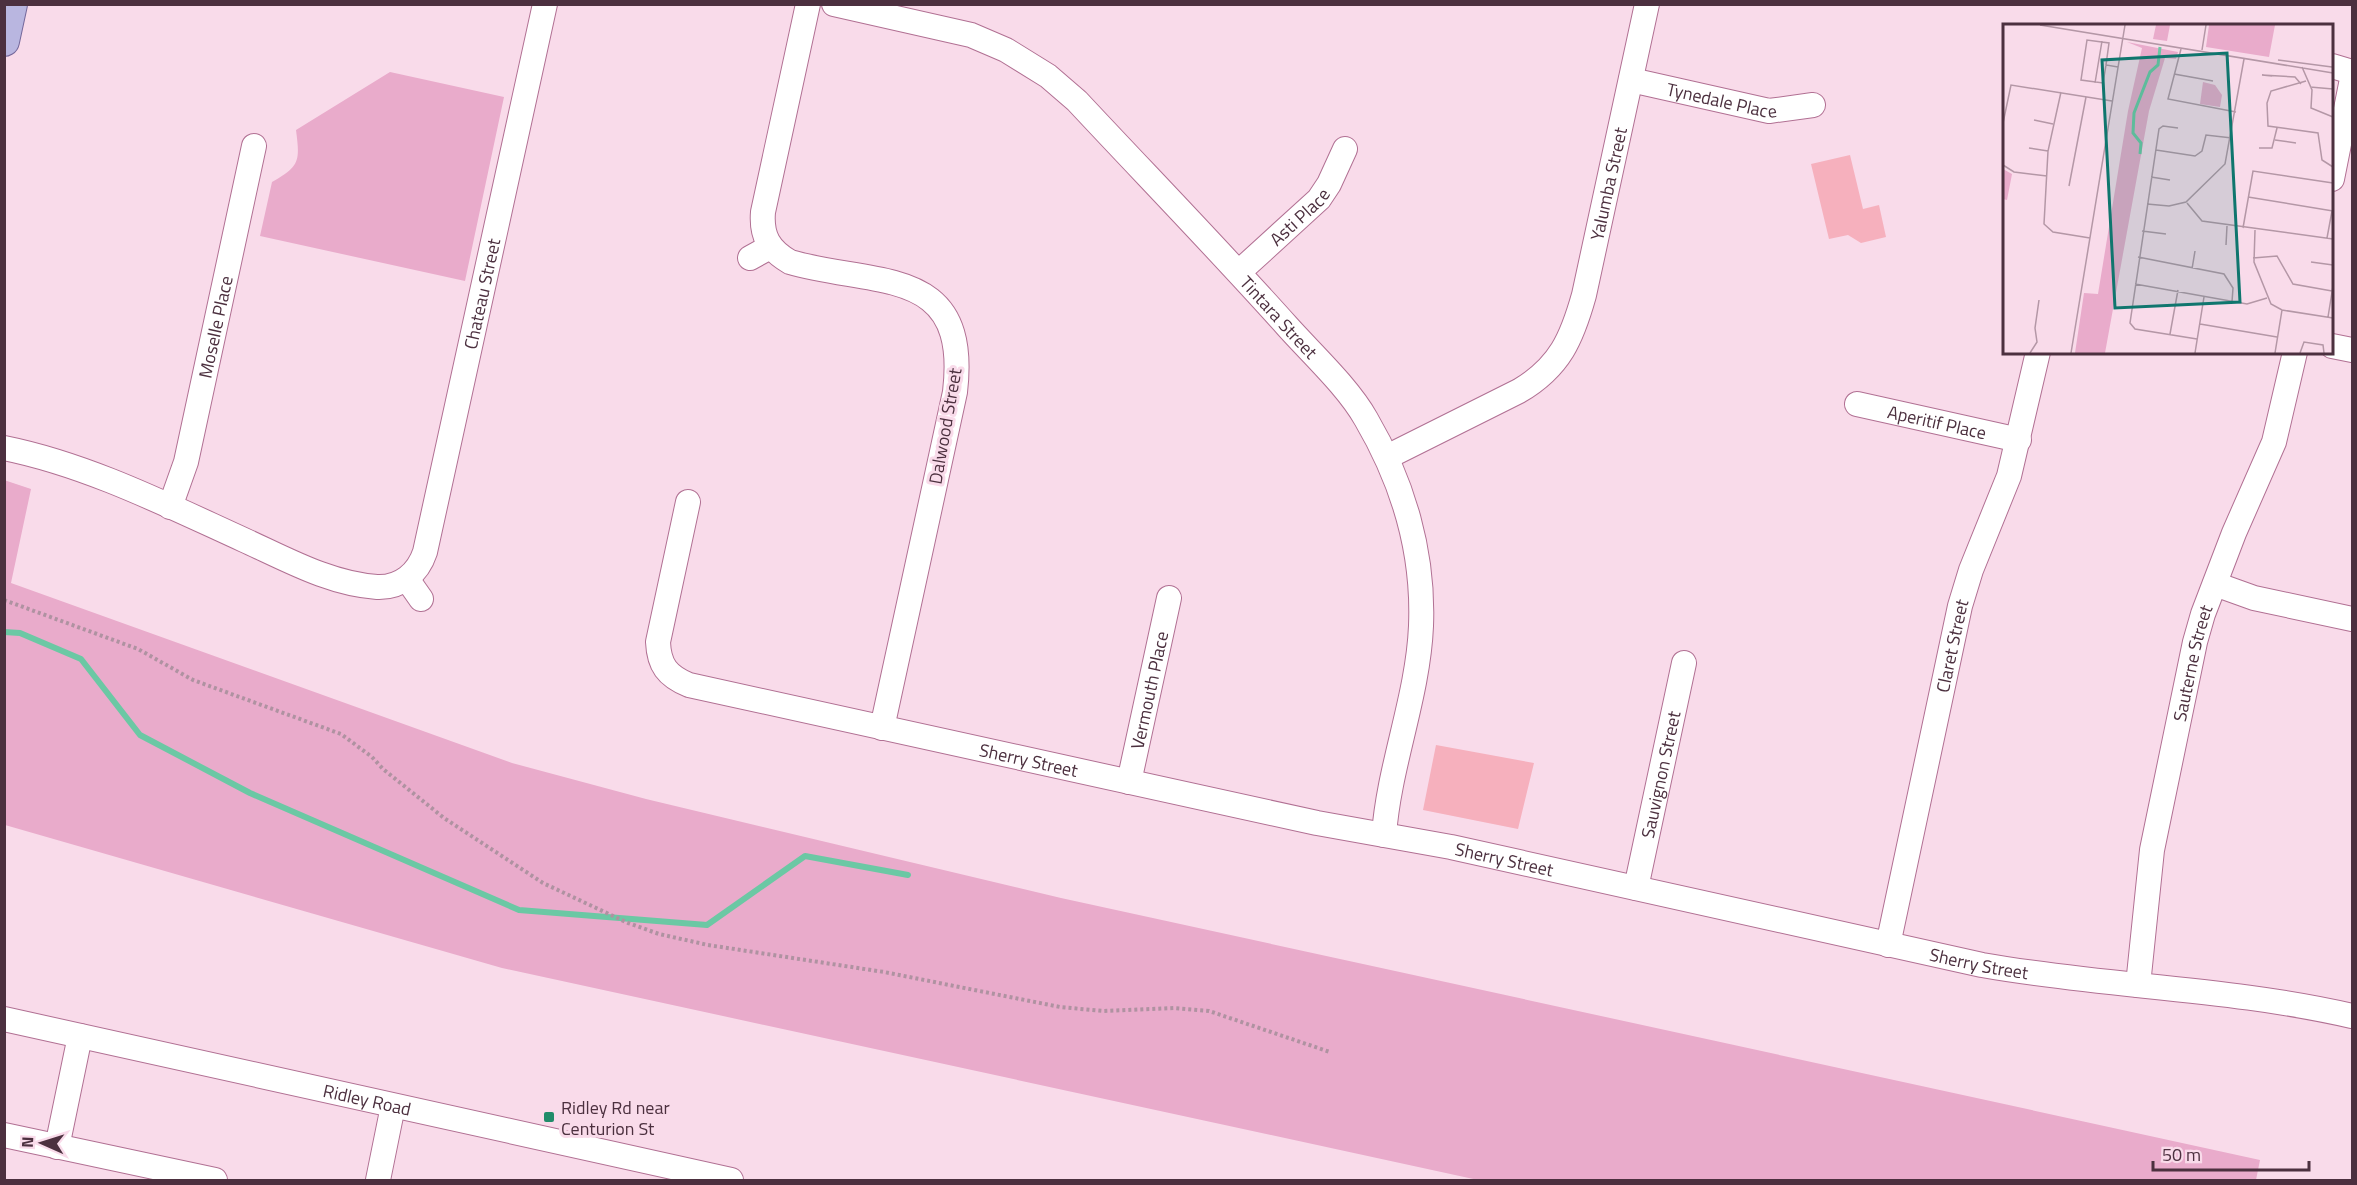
<svg xmlns="http://www.w3.org/2000/svg" width="2357" height="1185" font-family="'Titillium Web',sans-serif">
  <rect width="100%" height="100%" fill="#f9dbea"/>
  <!-- green -->
  <path fill="#e9abcb" d="M390,72L504,97L465,281L260,236L272,182C300,166 300,161 296,130Z
    M4,480L31,489L11,583L512,763L646,799L1061,898L2260,1160L2256,1180H1478L502,968L5,825Z"/>
  <g fill="none" stroke-linecap="round" stroke-linejoin="round">
    <!-- stream -->
    <path stroke="#6bc8a4" stroke-width="6" d="M4,632L20,633L81,659L140,735L250,793L519,910L707,925L805,856L908,875"/>
  </g>
  <!-- building -->
  <path fill="#f6b0bd" d="M1850,155L1863,209L1879,205L1886,237L1861,243L1848,235L1829,239L1811,164Z
    M1436,745L1534,763L1518,829L1423,810Z"/>
  <g fill="none" stroke-linecap="round" stroke-linejoin="round">
    <defs>
      <g id="minor">
        <path d="M808,4L763,212C761,236 769,250 790,262C876,287 970,264 955,392L882,728"/>
        <path id="s1" d="M834,4L971,35L1006,50L1048,76L1077,101C1147,176 1219,250 1287,326C1312,354 1348,387 1366,419C1403,482 1424,553 1421,626C1418,697 1389,765 1384,835"/>
        <path d="M2332,66L2352,72"/>
        <path id="s2" d="M1631,80L1769,111L1813,105"/>
        <path d="M2332,179L2352,79"/>
        <path d="M750,258L770,247"/>
        <path id="s3" d="M1239,272L1319,199L1329,184L1345,149"/>
        <path d="M2332,346L2352,350"/>
        <path id="s4" d="M1857,404L2019,440"/>
        <path id="s5" d="M4,448C88,465 167,505 244,540C286,559 330,584 377,587C401,588 418,573 425,552L545,4"/>
        <path id="s6" d="M1387,457L1519,391C1560,367 1572,338 1584,295L1647,4"/>
        <path id="s7" d="M688,502L658,642C659,665 667,676 689,685L1317,823L1451,847L1982,965C2105,987 2231,988 2352,1016"/>
        <path id="s8" d="M170,507L186,462L254,146"/>
        <path d="M407,579L421,599"/>
        <path d="M2215,584L2254,598L2352,619"/>
        <path id="s9" d="M1129,782L1169,598"/>
        <path id="s10" d="M1636,888L1684,663"/>
        <path id="s11" d="M1888,945L1960,606L1971,570L2009,476L2038,352"/>
        <path id="s12" d="M2138,985L2152,850L2195,642L2203,614L2234,533L2274,442L2295,352"/>
        <path id="s13" d="M4,1019L731,1180"/>
        <path d="M4,1135L215,1180"/>
        <path d="M57,1147L80,1036"/>
        <path d="M378,1180L393,1106"/>
      </g>
      <path id="major" d="M4,41L12,4"/>
    </defs>
    <!-- minor casing -->
    <use href="#minor" stroke="#b17093" stroke-width="26"/>
    <!-- major casing -->
    <use href="#major" stroke="#75689b" stroke-width="32"/>
    <!-- path -->
    <path stroke="#af92a1" stroke-width="4" stroke-dasharray="3 3" stroke-linecap="butt" d="M4,600L138,649L193,680L341,734L372,757L383,769L444,818L543,883L628,923L659,934L708,945L884,972L1060,1007L1103,1011L1174,1008L1209,1011L1330,1052"/>
    <!-- minor -->
    <use href="#minor" stroke="#fff" stroke-width="24"/>
    <!-- major -->
    <use href="#major" stroke="#b9b6e0" stroke-width="30"/>
  </g>
  <!-- markers -->
  <rect fill="#218c6a" stroke="#f9dbea" stroke-width="2" x="543" y="1111" width="12" height="12" rx="3"/>
  <g text-anchor="middle" dominant-baseline="central" stroke-width="6" stroke-linejoin="round" paint-order="stroke">
    <!-- street labels -->
    <g font-size="18" fill="#4c303f" stroke="#f9dbea">
      <text stroke="none"><textPath href="#s2" startOffset="93">Tynedale Place</textPath></text>
      <text stroke="none"><textPath href="#s6" startOffset="381">Yalumba Street</textPath></text>
      <text stroke="none"><textPath href="#s3" startOffset="82">Asti Place</textPath></text>
      <text stroke="none"><textPath href="#s5" startOffset="728">Chateau Street</textPath></text>
      <text stroke="none"><textPath href="#s1" startOffset="562">Tintara Street</textPath></text>
      <text stroke="none"><textPath href="#s8" startOffset="186">Moselle Place</textPath></text>
      <text stroke="none"><textPath href="#s4" startOffset="82">Aperitif Place</textPath></text>
      <text transform="translate(945 426) rotate(-80)">Dalwood Street</text>
      <text stroke="none"><textPath href="#s11" startOffset="306">Claret Street</textPath></text>
      <text stroke="none"><textPath href="#s12" startOffset="327">Sauterne Street</textPath></text>
      <text stroke="none"><textPath href="#s9" startOffset="94">Vermouth Place</textPath></text>
      <text stroke="none"><textPath href="#s7" startOffset="548">Sherry Street</textPath></text>
      <text stroke="none"><textPath href="#s10" startOffset="116">Sauvignon Street</textPath></text>
      <text stroke="none"><textPath href="#s7" startOffset="1034">Sherry Street</textPath></text>
      <text stroke="none"><textPath href="#s7" startOffset="1520">Sherry Street</textPath></text>
      <text stroke="none"><textPath href="#s13" startOffset="372">Ridley Road</textPath></text>
    </g>
    <!-- poi labels -->
    <g font-size="18" fill="#4c303f" stroke="#f9dbea" text-anchor="start">
      <text x="561" y="1107">Ridley Rd near<tspan x="561" dy="21">Centurion St</tspan></text>
    </g>
  </g>
  <!-- overview -->
  <g transform="translate(2003 24)">
    <rect width="330" height="330" fill="#f9dbea"/>
    <path d="M153,1H167L164,17L150,15ZM206,1H272L266,33L203,23ZM124,18L175,28L173,35L162,34L146,87L102,329H72L81,269L95,270L125,87L139,24ZM200,58L212,61L219,71L217,83L197,80ZM0,145L9,150L4,176L0,175Z" fill="#e9abcb"/>
    <path fill="none" stroke="#6bc8a4" stroke-width="3" d="M137,130L138,119L130,109L131,89L147,48L155,41L157,23"/>
    <path fill="none" stroke="#b497a6" stroke-width="1.5" d="M37,1L330,49M178,25L165,75L233,88M199,26L203,1M275,36L329,43M103,41L100,59L78,56L84,16L106,19L103,41L115,43M299,43L309,66L308,84L330,93M171,50L210,57M269,52L259,51L292,53L298,60M303,57L268,67L264,79L265,102L315,109L319,136L330,143M92,59L99,17M307,63L330,65M58,68L45,127L41,200L50,208L87,214M31,96L50,100M0,99L8,61L109,77M175,104L160,102L156,105L127,299L132,305L194,315M272,116L293,119M26,124L45,127M256,124H269L274,104M153,126L192,132L199,127L203,111L229,114M0,141L11,148L44,152M148,153L167,156M66,162L83,73M245,173L330,187M184,179L199,197L330,215M144,180L166,182L183,178L222,140L241,35M240,204L250,147L330,159M252,206L251,238L268,280L279,286L330,294M139,207L163,210M324,214L329,187M223,221L224,202M135,233L221,250L230,264L229,278M250,234L274,232L290,260L329,267M308,238L330,241M189,245L192,227M132,260L244,280L264,274M325,293L330,262M197,300L274,313M167,310L175,266M27,329L34,318L32,304L36,276M68,329L122,1M192,329L201,273M272,329L279,286M297,329L301,318L320,321L321,329"/>
    <path fill="#0f766e" fill-opacity="0.15" stroke="#0f766e" stroke-width="3" d="M224,29L237,278L112,284L99,36Z"/>
    <rect width="330" height="330" fill="none" stroke="#4c303f" stroke-width="3"/>
  </g>
  <!-- border -->
  <rect width="2357" height="1185" fill="none" stroke="#4c303f" stroke-width="12"/>
  <!-- north arrow -->
  <g transform="translate(42 1143) rotate(273)" stroke="#f9dbea" stroke-width="4.5" paint-order="stroke">
  <path d="M0-4.5L10 22L0 15L-10 22Z" fill="#4c303f"/>
  <text y="-9" font-size="16" font-weight="bold" text-anchor="middle" fill="#4c303f">N</text>
  </g>
  <!-- scale -->
  <path d="M2153 1161v9h156v-9" fill="none" stroke="#4c303f" stroke-width="3"/>
  <text x="2162" y="1161" font-size="18" fill="#4c303f" stroke="#f9dbea" stroke-width="4.5" paint-order="stroke">50 m</text>
</svg>
